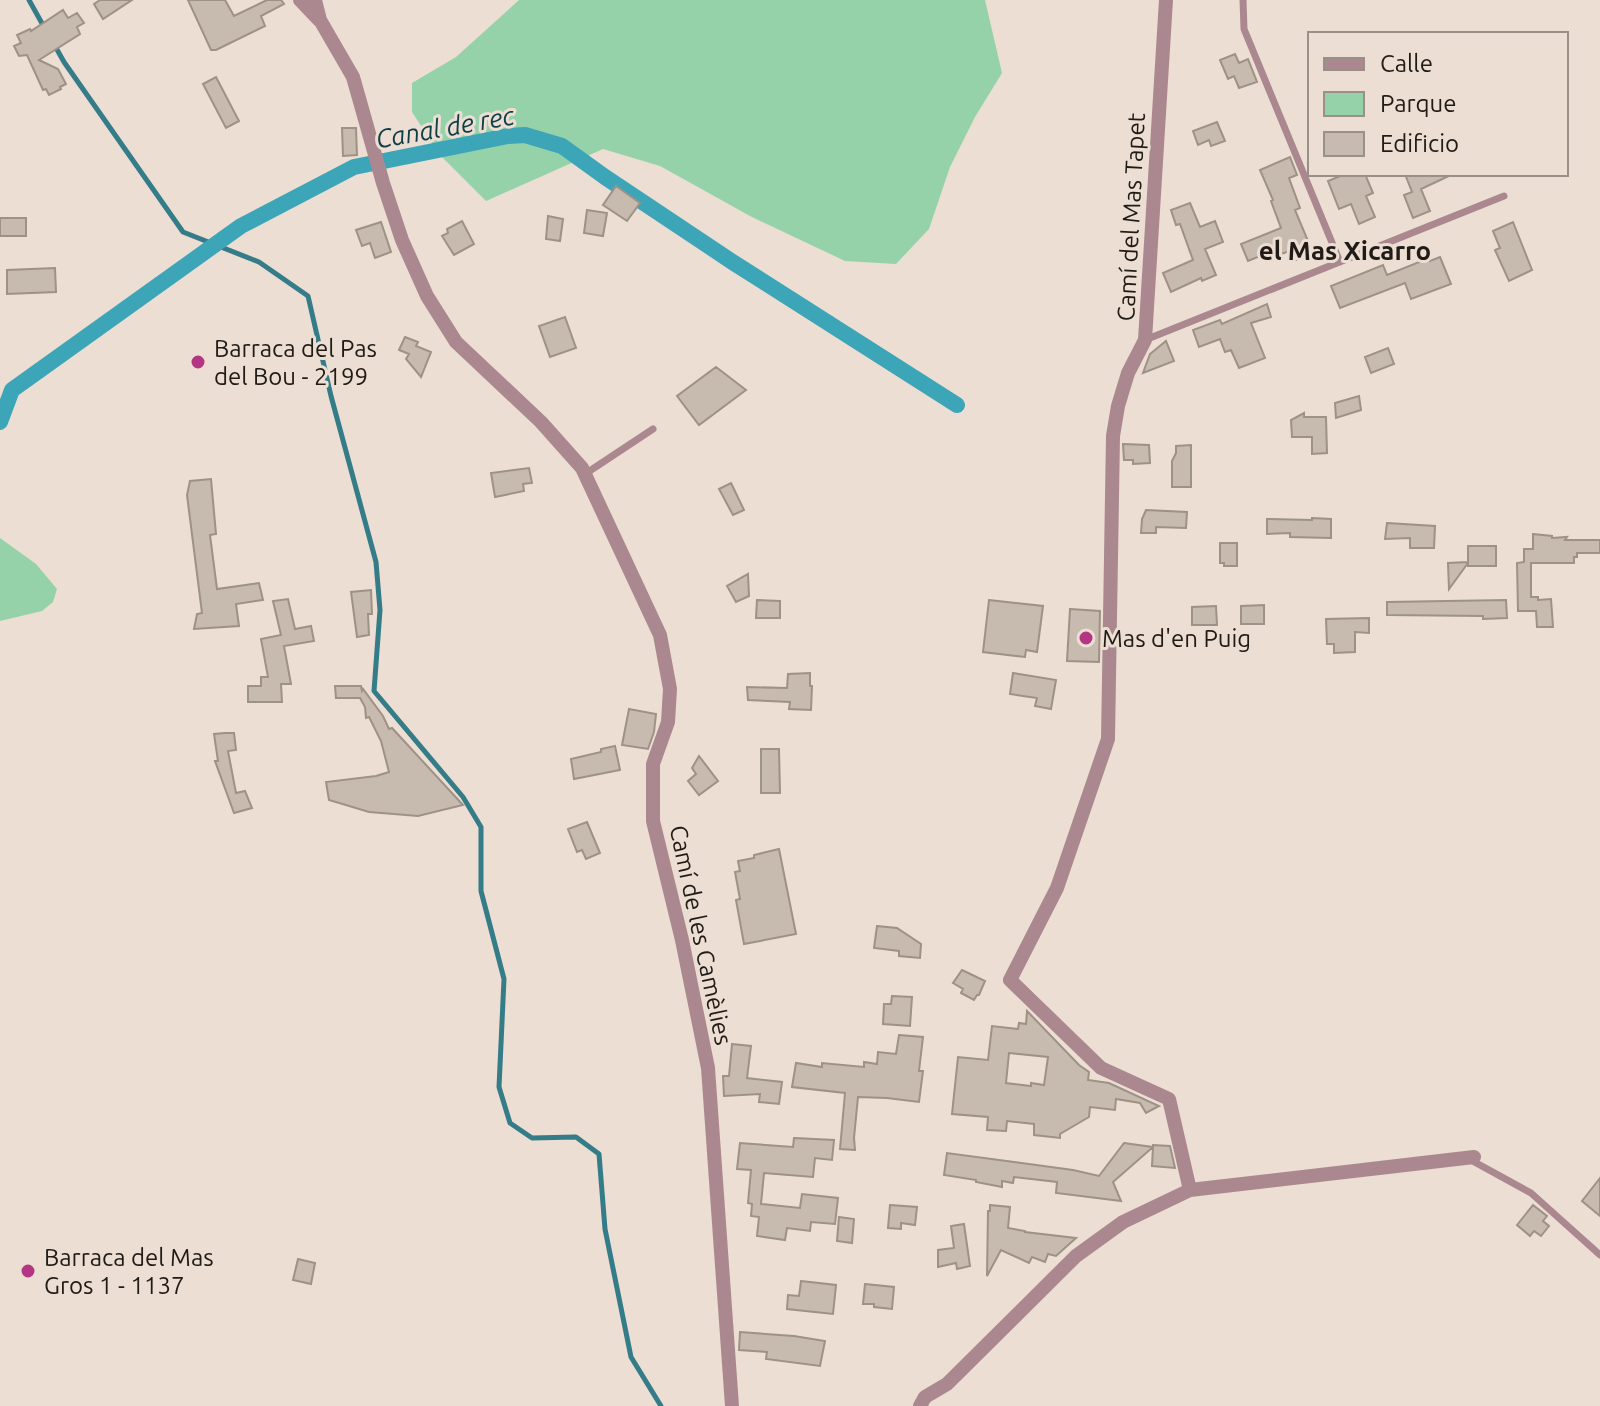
<svg xmlns="http://www.w3.org/2000/svg" width="1600" height="1406" font-family="Ubuntu,sans-serif">
  <rect width="100%" height="100%" fill="#ecded2"/>
  <!-- green -->
  <path fill="#95d2aa" d="M519,0H985L1002,73L975,117L950,167L929,229L896,264L845,261L750,216L660,166L603,149L486,201L439,154L412,112V83L456,57Z
    M0,538L36,564L57,589L53,602L42,611L0,621Z"/>
  <g fill="none" stroke-linecap="round" stroke-linejoin="round">
    <!-- stream -->
    <path stroke="#347c88" stroke-width="5" d="M29,0L44,27
      M55,46L64,62L183,232L259,262L308,296L331,396L376,562L380,610L374,691L463,797L481,827V891L504,979L499,1087L510,1123L532,1138L576,1137L599,1154L605,1229L631,1357L661,1406"/>
    <!-- canal -->
    <path stroke="#3da5b8" stroke-width="16" d="M0,422L12,390L241,226L354,167L508,136L525,135L562,146L605,177L734,263L957,405"/>
  </g>
  <!-- building -->
  <path fill="#c7baae" stroke="#9e9185" stroke-width="2" fill-rule="evenodd" d="M100,0H132L103,19L94,4Z
    M188,0H225L234,16L267,0H281L284,4L261,16L265,26L216,50H211Z
    M63,10L68,18L77,13L84,23L77,27L80,34L39,60L58,69L66,84L60,87L61,89L49,95L46,89L43,90L27,55L19,56L14,46L21,43L17,35L30,29L31,31Z
    M1235,54L1239,63L1248,59L1257,82L1239,88L1234,76L1228,79L1220,60Z
    M216,77L239,121L226,128L203,84Z
    M1217,122L1225,141L1211,146L1209,140L1198,145L1193,131Z
    M342,128H356L357,155L343,156Z
    M1290,157L1297,175L1289,178L1300,208L1295,210L1313,253L1296,260L1292,250L1268,259L1265,254L1248,261L1241,244L1281,228L1271,201L1273,200L1260,170Z
    M1345,174H1365L1373,193L1366,196L1375,217L1359,224L1351,204L1339,209L1328,181Z
    M1405,174H1453L1421,189L1430,211L1413,218L1404,195L1412,192Z
    M616,186L640,203L627,221L603,205Z
    M1190,203L1200,227L1215,221L1223,242L1205,249L1216,275L1202,281L1201,278L1171,292L1163,273L1193,260L1180,224L1176,225L1171,210Z
    M587,210L607,213L603,236L584,233Z
    M548,216L563,219L560,241L546,239Z
    M0,218H26V236H0Z
    M462,221L474,244L454,255L442,236L448,233L447,229Z
    M381,222L391,252L375,258L370,243L362,246L356,230Z
    M1513,222L1532,270L1509,281L1495,250L1500,248L1493,231Z
    M1440,257L1451,284L1411,299L1405,283L1340,308L1331,286L1383,265L1387,275L1429,258L1430,261Z
    M55,268L56,292L7,294V270Z
    M1267,304L1271,317L1251,323L1265,358L1239,368L1231,350L1225,352L1220,339L1199,347L1193,330L1220,320L1222,324Z
    M565,317L576,348L550,357L539,326Z
    M405,337L418,342L416,346L431,352L421,377L406,359L409,354L399,350Z
    M1166,341L1174,361L1143,373L1150,354Z
    M1388,348L1394,364L1371,373L1365,357Z
    M716,367L746,390L699,425L677,396Z
    M1359,396L1361,410L1336,418L1335,403Z
    M1304,413V417H1326L1327,453L1312,454V437H1292L1291,420Z
    M1123,444L1149,445L1150,463L1133,464V460H1124Z
    M1191,445V487H1172V461L1176,453V446Z
    M529,468L532,483L523,484L524,491L495,497L491,473Z
    M211,479L216,534L210,535L217,589L259,583L263,600L236,604L239,626L194,629L197,614L202,613L187,495L190,481Z
    M731,483L744,510L733,515L719,489Z
    M1146,510L1187,512L1186,528L1156,527V533H1141L1142,519Z
    M1312,518L1331,519V538L1290,537V533L1267,534V519L1312,520Z
    M1387,523L1435,526L1434,548H1410V538L1385,539Z
    M1533,534L1552,536V538L1567,537L1565,540H1600V553H1577V557H1574V563H1531V597H1538V600L1551,599L1553,627H1537L1536,611H1518L1517,563L1524,562V549H1533Z
    M1220,543H1237V566H1224V563H1220Z
    M1468,546H1496V566H1468V563L1449,589L1448,563L1468,562Z
    M748,574L749,596L736,602L727,586Z
    M371,590L372,614H368L369,635L357,637L351,592Z
    M288,599L295,629L311,626L314,641L284,646L291,684H281L282,702H248V686H261V677H268L261,639L281,635L273,601Z
    M757,600L780,601V618H756Z
    M989,600L1043,606L1037,652L1026,650L1025,657L983,652Z
    M1506,600L1507,618L1483,619V616L1387,615V602Z
    M1264,605V624H1241V606Z
    M1216,606L1217,625H1192V607Z
    M1070,609L1100,611L1099,662L1067,661Z
    M1369,618V633L1355,632V652L1334,653V644H1327L1326,619Z
    M810,673V686H812L811,710L789,709L790,702L748,700L747,687L787,688L788,674Z
    M1013,673L1056,680L1051,709L1035,706L1037,698L1010,694Z
    M335,686H361L362,691L363,689L383,716L389,729L392,728L463,805L418,816L369,812L329,800L326,782L376,776L389,772L381,741L369,717L366,718L365,707L360,698H336Z
    M629,709L656,714L654,732L648,749L622,745Z
    M225,733H234L236,750L228,751L236,793L245,791L252,808L234,813L215,761H218L214,734Z
    M615,746L620,770L574,779L571,759L601,752V749Z
    M761,749H779L780,793H761Z
    M699,756L718,781L699,795L688,781L696,774L692,768Z
    M587,822L600,853L586,859L582,850L577,852L568,829Z
    M779,849L796,934L744,944L736,900L740,899L735,872L740,871L738,861L754,858V855Z
    M877,926L897,928L921,944L920,958L899,956V951L874,948Z
    M962,970L985,981L979,995H977L974,1000L961,993L963,989L953,983Z
    M892,996L912,997L910,1026L883,1024L884,1004H891Z
    M1027,1011L1079,1065L1089,1072L1088,1080L1109,1083L1159,1106L1146,1113L1140,1103L1116,1099L1115,1110L1090,1107L1089,1117L1060,1134V1138L1034,1135V1124L1007,1121L1006,1131L987,1130L988,1117L952,1114L958,1057L988,1060L992,1026L1018,1029L1019,1023L1026,1024ZM1009,1053L1048,1057L1044,1085L1031,1083V1086L1006,1083Z
    M899,1035L923,1037L919,1071H923L919,1102L887,1098L858,1097L854,1138L855,1150L840,1149L845,1093L792,1087L796,1063L822,1067V1063L864,1067V1062L877,1064L878,1052L896,1054Z
    M732,1044L751,1046L747,1078L782,1082L779,1104L759,1102L760,1094L724,1096L723,1076H729Z
    M794,1138L834,1140L832,1160L815,1158L813,1177L764,1173L761,1204L800,1208L802,1194L838,1198L835,1224L811,1222L810,1231L787,1228L785,1240L757,1236L759,1217L751,1216L752,1204L748,1203L751,1170L737,1169L740,1143L793,1147Z
    M1124,1143L1153,1147V1145L1170,1146L1175,1168L1152,1166L1153,1147L1113,1182L1121,1201L1056,1193L1057,1182L1014,1177L1013,1183L1002,1181V1187L976,1182V1180L944,1175L947,1153L1073,1170L1099,1176Z
    M1600,1178V1216L1582,1201Z
    M890,1205L917,1207L915,1225L901,1223V1229L888,1228Z
    M990,1205L1010,1207L1008,1228L1025,1231V1232L1076,1238L1056,1256L1048,1254L1045,1262L1032,1257L1029,1263L1001,1250L987,1276L988,1211H990Z
    M1533,1205L1547,1216L1543,1221L1549,1226L1541,1236L1534,1231L1530,1236L1517,1225Z
    M839,1217L854,1219L852,1243L837,1241Z
    M964,1224L970,1266L957,1269L956,1263L938,1267V1250L954,1248L951,1226Z
    M298,1259L315,1263L311,1284L293,1280Z
    M801,1281L836,1285L833,1314L787,1309L788,1295L799,1296Z
    M865,1284L894,1287L892,1309L874,1307V1304H863Z
    M740,1332L794,1336L825,1341L820,1366L766,1359L767,1352L739,1350Z"/>
  <g fill="none" stroke-linecap="round" stroke-linejoin="round">
    <!-- service -->
    <path stroke="#ab8890" stroke-width="7" d="M1243,0L1244,29L1340,262
      M1145,340L1504,196
      M585,474L653,429
      M1469,1159L1531,1193L1600,1255"/>
    <!-- minor -->
    <path stroke="#ab8890" stroke-width="14" d="M300,0L319,20
      M315,0L320,20L353,77L383,183L402,240L427,296L456,342L541,422L582,468L660,635L670,689L668,722L653,764V821L682,940L708,1068L732,1406
      M1166,0L1145,340L1128,373L1118,406L1113,436L1108,739L1057,888L1010,980L1101,1068L1169,1099L1190,1190
      M920,1406L925,1397L947,1384L1076,1256L1123,1222L1190,1190L1474,1157"/>
  </g>
  <!-- markers -->
  <g fill="#b43583" stroke="#ecded2" stroke-width="3">
    <circle cx="198" cy="362" r="8"/>
    <circle cx="1086" cy="638" r="8"/>
    <circle cx="28" cy="1271" r="8"/>
  </g>
  <g text-anchor="middle" dominant-baseline="central" stroke-width="6" stroke-linejoin="round" paint-order="stroke">
    <!-- street labels -->
    <g font-size="24" fill="#201b17" stroke="#ecded2">
      <text transform="translate(1131 217) rotate(-87)">Camí del Mas Tapet</text>
      <text transform="translate(701 935) rotate(78)">Camí de les Camèlies</text>
    </g>
    <!-- poi labels -->
    <g font-size="24" fill="#201b17" stroke="#ecded2" text-anchor="start">
      <text x="214" y="348">Barraca del Pas<tspan x="214" dy="28">del Bou - 2199</tspan></text>
      <text x="1102" y="638">Mas d'en Puig</text>
      <text x="44" y="1257">Barraca del Mas<tspan x="44" dy="28">Gros 1 - 1137</tspan></text>
    </g>
    <!-- water labels -->
    <g font-size="26" font-style="italic" fill="#0f3e47" stroke="#ecded2">
      <text transform="translate(445 127) rotate(-10)">Canal de rec</text>
    </g>
    <!-- neighbourhood labels -->
    <g font-size="26" font-weight="bold" fill="#201b17" stroke="#ecded2">
      <text x="1345" y="250">el Mas Xicarro</text>
    </g>
  </g>
  <!-- legend -->
  <rect x="1308" y="32" width="260" height="144" fill="#ecded2" stroke="#9a9087" stroke-width="2"/>
  <rect x="1324" y="58" width="40" height="12" fill="#ab8890" stroke="#9a9087" stroke-width="2"/>
  <text x="1380" y="72" font-size="24" fill="#201b17">Calle</text>
  <rect x="1324" y="92" width="40" height="24" fill="#95d2aa" stroke="#9a9087" stroke-width="2"/>
  <text x="1380" y="112" font-size="24" fill="#201b17">Parque</text>
  <rect x="1324" y="132" width="40" height="24" fill="#c7baae" stroke="#9a9087" stroke-width="2"/>
  <text x="1380" y="152" font-size="24" fill="#201b17">Edificio</text>
</svg>
